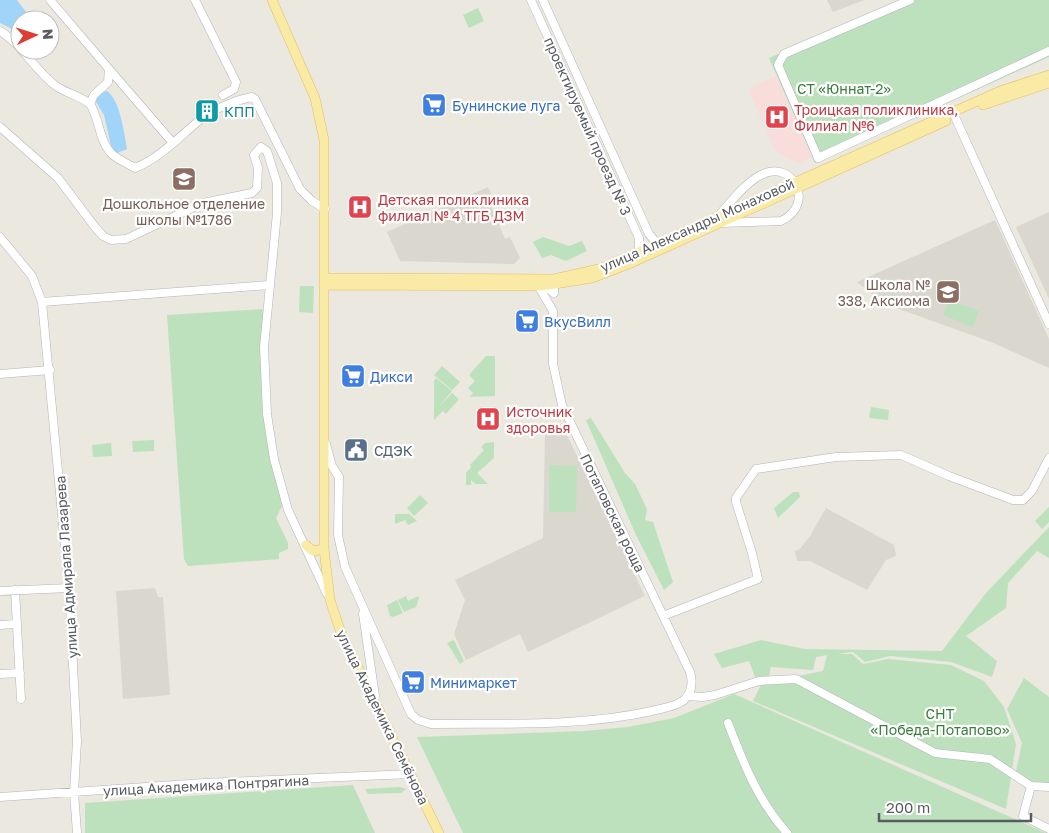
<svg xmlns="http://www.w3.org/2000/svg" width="1049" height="833" font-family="'Golos Text',sans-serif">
  <rect width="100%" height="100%" fill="#eae8df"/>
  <!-- education -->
  <path fill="#dad7ce" d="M827,0H864L833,12Z
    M488,187L494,201L489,203L496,217L505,239L510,237L520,258L514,264L400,261L387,232Z
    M1049,212V299L1016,227Z
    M995,220L1049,339V368L991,342L885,304L857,282Z
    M562,425L645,596L528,652L520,634L466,660L454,634L465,600L455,580L543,538L545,433Z
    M826,508L894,545L896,556L886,560L867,590L810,561H797L795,551L800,549L810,536Z
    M155,588L158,597H163L170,695L123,699L116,591Z"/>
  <!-- medical -->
  <path fill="#f8ddda" d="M776,76L812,157L799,163L776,152L748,89Z"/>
  <!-- green -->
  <path fill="#bde1bd" d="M902,0H1049V57L815,163L769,58Z
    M478,8L484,21L469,28L463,15Z
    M543,237L569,246L582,241L587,251L566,261L551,255L542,258L533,242Z
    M300,286H314L313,313L299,312Z
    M949,300L979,311L973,327L943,315Z
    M262,309L264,314L271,458L283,504L276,518L288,543V549L279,553V559L188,566L184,559L167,315Z
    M486,356H495V396L470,397L473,393L468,388L475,381L469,375Z
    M442,366L460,382L452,390L434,375Z
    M436,378L452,391L438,408L452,393L459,399L446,414L443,411L434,420V381Z
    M871,407L889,410L888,420L869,418Z
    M591,418L625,473L635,484L647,509L645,520L653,522L673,582L664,590L636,535L586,420Z
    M154,440V451L133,452L132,441Z
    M494,442V458L477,473L488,484H476L471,480V485H466V473L471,467L470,465L484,450L481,447L485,443Z
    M111,443L112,456L93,457L92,445Z
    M549,465L577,466L576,512H549Z
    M793,492H799L800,497L778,518L774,508Z
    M420,495L428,503L414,516L407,508Z
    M1049,507V522L1042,529L1035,521Z
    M395,514H409L417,521L408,525L405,520L395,524Z
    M1049,527V558L1037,551L1008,583L1006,608L966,636L997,661L992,677L951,662L890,656L865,662L853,652L837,654H852L863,664L888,659L951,665L984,681L1004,707L1016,744L1006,809L753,701L762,683L823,671L827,655L816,657L813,670L771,667L769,676L755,677L749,661L722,668L714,654L761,640L805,649L942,651L986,593Z
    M406,596L408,601L418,596L419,598L416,607L404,612L398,600Z
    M397,600L403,613L393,617L390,616L387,605Z
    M454,640L464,661L460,664L447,643Z
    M1024,678L1049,697V783L1014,781L1022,743L1007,709Z
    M734,694L1046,833H463L417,737L584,731L628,727L674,718Z
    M353,785L375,833H85V803Z
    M400,787L406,789L401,793L368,794L365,789Z"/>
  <!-- water -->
  <path fill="#a1d4f9" d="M0,0H17L32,20H20V37L10,28L0,23Z
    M107,91C120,100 124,132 127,149L117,153L111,146L104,115L95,100L97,95Z"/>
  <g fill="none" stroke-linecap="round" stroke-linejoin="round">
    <defs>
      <path id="minor" d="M50,0L109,69L108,82L94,95L90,104C100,119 99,143 113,155C119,160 128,164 135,168C160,158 180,136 201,119C214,109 236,100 252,97L255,99L300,189L312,201L325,209
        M195,0L236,82L234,89L223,95
        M531,0L639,238V252
        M543,0L649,234L655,241L663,242
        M910,0L784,54L778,65L818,158L1049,51
        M0,31C22,44 35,71 56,86C66,93 80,96 90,104
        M109,69L173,143
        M955,117L1049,324
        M0,127L58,178L95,227L103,236L111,240L126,239L203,203L252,193L257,188L258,168L254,155L261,147L267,151L277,183V213L264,347L267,414L274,459L288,510L327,594
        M719,215C731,202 745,183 761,175C792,158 817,204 781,221L721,223
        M0,237L32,276L42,302
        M541,283L554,293V279
        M0,374L50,370
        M326,444L332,466L339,477L338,535L345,567L411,714L418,720L431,724C505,723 579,727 652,711C662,708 676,707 684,700C692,692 693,682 690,672L562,405L553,364V311L536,282
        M15,590L21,699
        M0,591L69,588
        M363,614L375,696
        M663,616L758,579L752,553L736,502V498L756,469L836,457L901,455L949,476L1013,500H1023L1032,491L1049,458
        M0,625L17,624
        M0,674L20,673
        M687,696L703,697L715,695L759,681L796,679L935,753L990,759L1031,786
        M728,723C743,762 758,801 787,833
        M1049,787L1031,786L1023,816L1049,829
        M0,797L204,783L411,774
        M77,833L74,792L77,741L69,588L42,302L269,285"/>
      <path id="major" d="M272,0L315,98L324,140V549L330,600L341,633L439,833
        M983,105L1049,83
        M325,278L554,279L599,269L639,252L1000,91L1049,75
        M325,285L542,286L592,278L631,263L946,121
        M306,545L313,551L324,549"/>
    </defs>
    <!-- minor casing -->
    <use href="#minor" stroke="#b2b5ba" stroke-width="9"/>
    <!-- major casing -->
    <use href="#major" stroke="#e7bd5c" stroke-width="10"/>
    <!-- minor -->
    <use href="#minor" stroke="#fff" stroke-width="8"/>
    <!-- major -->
    <use href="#major" stroke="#f9eaa6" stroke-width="9"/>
  </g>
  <!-- icons -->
  <defs>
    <symbol id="supermarket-square" viewBox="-11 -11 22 22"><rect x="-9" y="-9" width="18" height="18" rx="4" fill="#3f7fe0" stroke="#fff"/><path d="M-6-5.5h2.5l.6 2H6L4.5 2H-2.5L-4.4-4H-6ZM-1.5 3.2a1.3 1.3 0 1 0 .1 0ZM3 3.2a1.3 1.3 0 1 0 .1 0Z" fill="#fff"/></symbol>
    <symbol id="building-square" viewBox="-11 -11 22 22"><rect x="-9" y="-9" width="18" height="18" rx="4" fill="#0f9aa8" stroke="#fff"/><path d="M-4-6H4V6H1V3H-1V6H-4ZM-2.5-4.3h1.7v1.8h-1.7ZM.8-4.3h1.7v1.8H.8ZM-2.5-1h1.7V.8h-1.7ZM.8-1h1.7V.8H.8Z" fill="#fff"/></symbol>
    <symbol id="hospital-square" viewBox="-11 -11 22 22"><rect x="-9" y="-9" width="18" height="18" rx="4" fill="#e0444e" stroke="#fff"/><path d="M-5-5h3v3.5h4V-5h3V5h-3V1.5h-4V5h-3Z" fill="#fff"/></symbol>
    <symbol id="school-square" viewBox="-11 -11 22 22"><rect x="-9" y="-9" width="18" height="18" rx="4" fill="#8d6e63" stroke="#fff"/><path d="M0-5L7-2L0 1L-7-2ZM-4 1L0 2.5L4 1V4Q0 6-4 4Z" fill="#fff"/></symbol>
    <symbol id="civic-square" viewBox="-11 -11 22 22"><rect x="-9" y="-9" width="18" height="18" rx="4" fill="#5c6f8a" stroke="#fff"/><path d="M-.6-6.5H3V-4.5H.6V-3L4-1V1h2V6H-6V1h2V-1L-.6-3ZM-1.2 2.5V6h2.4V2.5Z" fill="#fff"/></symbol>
  </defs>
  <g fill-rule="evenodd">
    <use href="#supermarket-square" x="420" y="91" width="28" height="28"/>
    <use href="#building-square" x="193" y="97" width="28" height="28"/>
    <use href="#hospital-square" x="763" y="103" width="28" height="28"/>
    <use href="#school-square" x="170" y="165" width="28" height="28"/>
    <use href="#hospital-square" x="346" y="193" width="28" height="28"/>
    <use href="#school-square" x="934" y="278" width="28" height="28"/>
    <use href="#supermarket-square" x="513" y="307" width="28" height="28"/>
    <use href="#supermarket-square" x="339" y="362" width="28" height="28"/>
    <use href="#hospital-square" x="474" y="405" width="28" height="28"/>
    <use href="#civic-square" x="342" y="436" width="28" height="28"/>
    <use href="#supermarket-square" x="399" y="668" width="28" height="28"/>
  </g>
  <g text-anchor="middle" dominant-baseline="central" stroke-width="4.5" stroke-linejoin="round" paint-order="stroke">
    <!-- park labels -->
    <g font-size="14" fill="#397e3b" stroke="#fff">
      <text x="844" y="88">СТ «Юннат-2»</text>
      <text x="940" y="713">СНТ<tspan x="940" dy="16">«Победа-Потапово»</tspan></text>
    </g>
    <!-- shop labels -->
    <g font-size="14" fill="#366cbe" stroke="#fff" text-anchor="start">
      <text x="452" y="105">Бунинские луга</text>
      <text x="544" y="321">ВкусВилл</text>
      <text x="370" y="376">Дикси</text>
      <text x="430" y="682">Минимаркет</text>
    </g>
    <!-- health labels -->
    <g font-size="14" fill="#be3a42" stroke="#fff" text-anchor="start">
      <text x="794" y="109">Троицкая поликлиника,<tspan x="794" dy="16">Филиал №6</tspan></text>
      <text x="378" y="199">Детская поликлиника<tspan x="378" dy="16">филиал № 4 ТГБ ДЗМ</tspan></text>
      <text x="506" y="411">Источник<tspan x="506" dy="16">здоровья</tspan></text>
    </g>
    <!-- culture labels -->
    <g font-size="14" fill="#0d838f" stroke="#fff" text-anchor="start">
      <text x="224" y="111">КПП</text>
    </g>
    <!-- street labels -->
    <g font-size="14" fill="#585c60" stroke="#fff">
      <text transform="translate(588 126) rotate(66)">проектируемый проезд № 3</text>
      <text transform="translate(697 225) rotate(-24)">улица Александры Монаховой</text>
      <text transform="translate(613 513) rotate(64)">Потаповская роща</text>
      <text transform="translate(66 567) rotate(-94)">улица Адмирала Лазарева</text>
      <text transform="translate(383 717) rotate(64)">улица Академика Семёнова</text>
      <text transform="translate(206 785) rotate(-3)">улица Академика Понтрягина</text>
    </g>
    <!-- education labels -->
    <g font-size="14" fill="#785e54" stroke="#fff">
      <text x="184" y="203">Дошкольное отделение<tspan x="184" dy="16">школы №1786</tspan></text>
      <text x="930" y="284" text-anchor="end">Школа №<tspan x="930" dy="16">338, Аксиома</tspan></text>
    </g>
    <!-- service labels -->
    <g font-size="14" fill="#4e5e75" stroke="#fff" text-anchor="start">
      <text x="374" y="450">СДЭК</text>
    </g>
  </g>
  <!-- north arrow -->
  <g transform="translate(35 35) rotate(86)"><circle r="24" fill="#ffffff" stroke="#bcbebf"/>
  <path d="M0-4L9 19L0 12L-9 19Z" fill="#dd3d33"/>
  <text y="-8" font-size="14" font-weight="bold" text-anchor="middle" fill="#585c60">N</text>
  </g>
  <!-- scale -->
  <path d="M879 813v8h152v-8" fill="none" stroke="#585c60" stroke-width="2.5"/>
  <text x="886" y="813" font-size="15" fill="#585c60" stroke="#ffffff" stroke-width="4" paint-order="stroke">200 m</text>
</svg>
